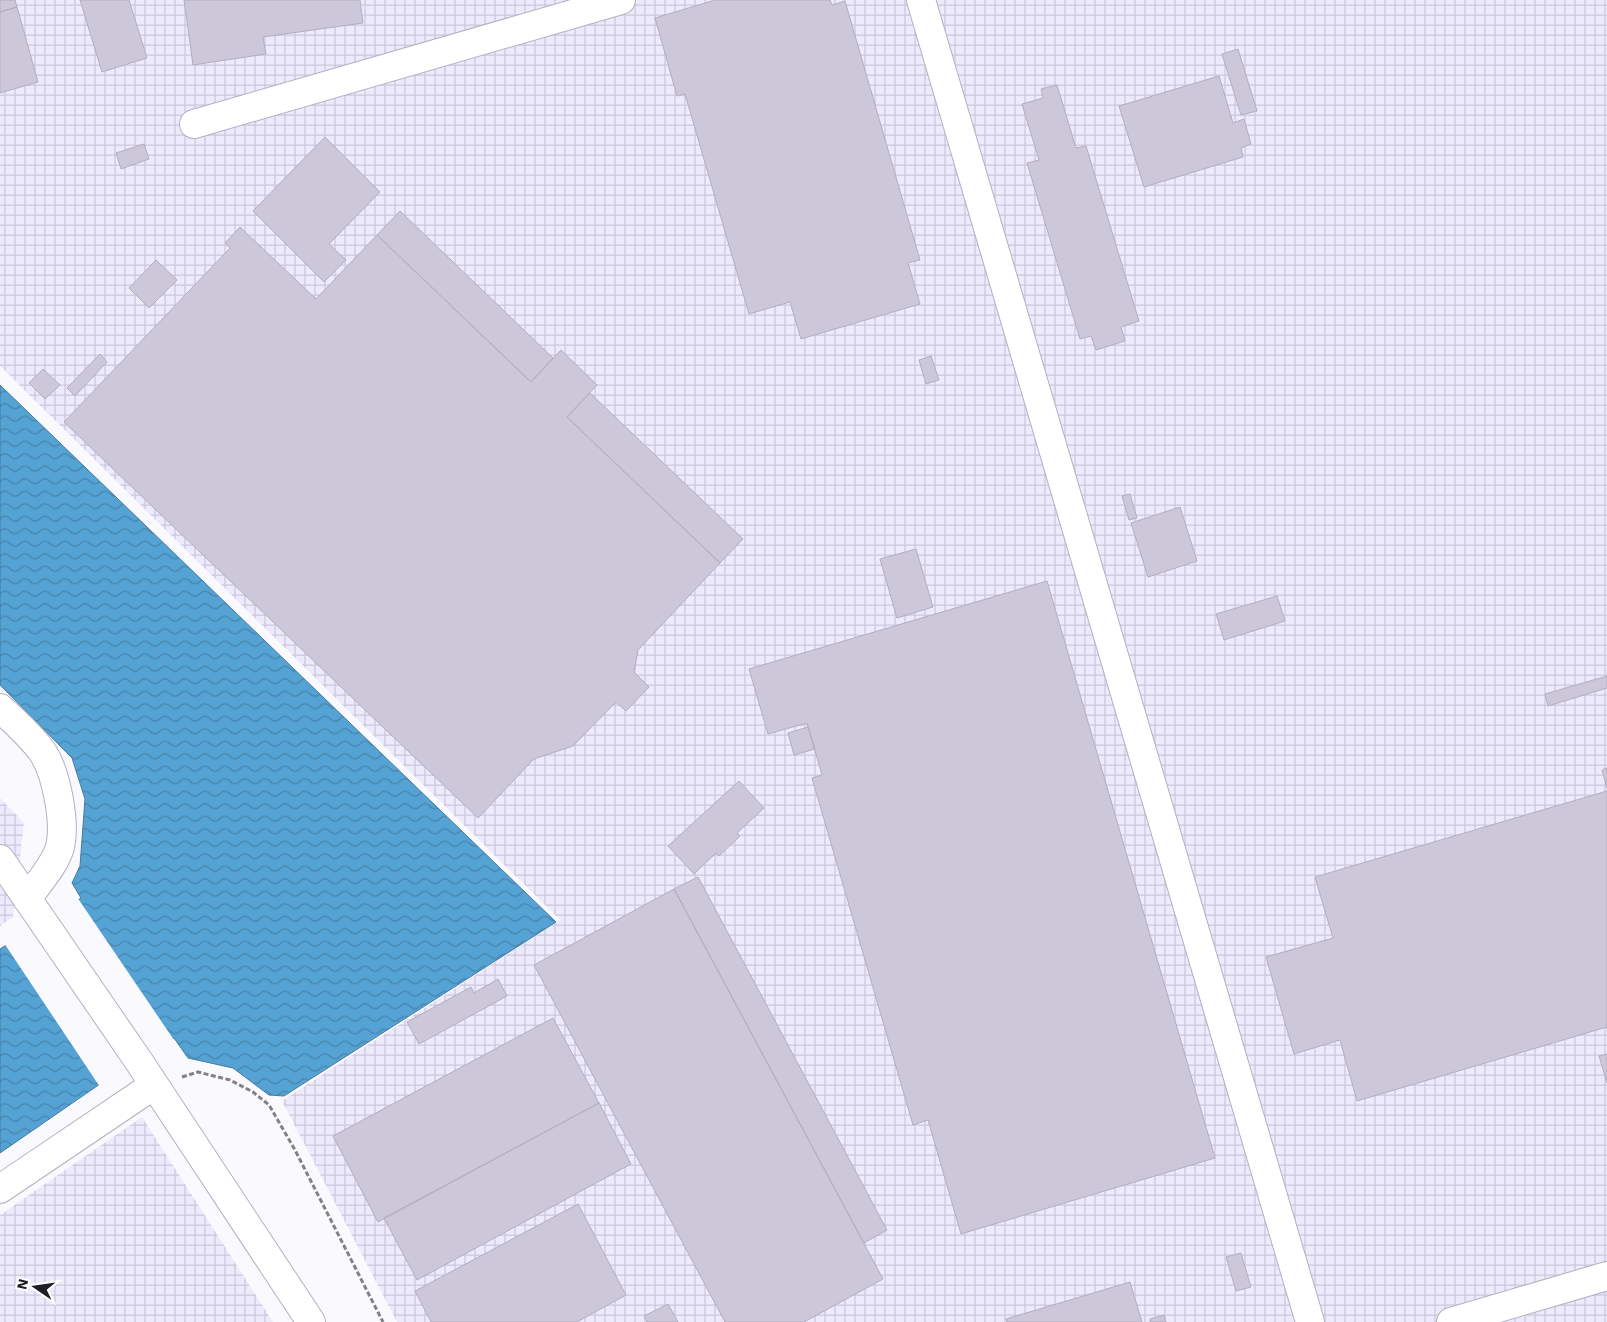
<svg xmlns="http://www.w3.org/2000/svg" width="1607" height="1322" font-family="'Work Sans',sans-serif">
  <defs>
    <pattern id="industrial-grid" width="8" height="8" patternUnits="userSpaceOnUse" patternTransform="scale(1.25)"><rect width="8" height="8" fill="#eeeafe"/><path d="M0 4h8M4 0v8" fill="none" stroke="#ccc8da"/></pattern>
    <pattern id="water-waves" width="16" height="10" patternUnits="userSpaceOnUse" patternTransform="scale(1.25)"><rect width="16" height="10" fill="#55a3d4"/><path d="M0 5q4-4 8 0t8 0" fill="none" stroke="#4684ac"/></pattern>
  </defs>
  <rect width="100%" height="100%" fill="#faf9fd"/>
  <!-- industrial -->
  <path fill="url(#industrial-grid)" d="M0,0H1607V1322H397L282,1101L560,920L0,366Z
    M0,798L24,823L13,917L0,926Z
    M142,1117L273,1322H0V1215Z"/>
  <!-- water -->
  <path fill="url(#water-waves)" stroke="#457b9f" d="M0,385L556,922L284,1096L269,1095L233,1068L188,1058L174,1038L97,1086L0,1153V949L81,898L72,883L80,866L85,799L72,758L0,685Z"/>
  <!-- pier -->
  <path fill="#faf9fd" d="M77,897L174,1040L100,1087L4,943Z"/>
  <!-- building -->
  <path fill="#ccc8d9" stroke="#b2aebe" d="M0,0H15L17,7L0,12Z
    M80,0H129L147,58L102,72Z
    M184,0H360L363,23L263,37L266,54L193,65Z
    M715,0H830L832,5L845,1L920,260L908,263L920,304L801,339L790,302L749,314L685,94L677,96L655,18Z
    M17,7L38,82L0,93V12Z
    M1238,49L1257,111L1241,115L1222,54Z
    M1219,76L1233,123L1244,119L1251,144L1241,148L1243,157L1144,187L1119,106Z
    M1057,85L1076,148L1086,146L1139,321L1121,327L1125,341L1096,350L1091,336L1080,339L1027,163L1039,160L1022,104L1043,98L1041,89Z
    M325,137L380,192L329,244L346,260L324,282L253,211Z
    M144,144L149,159L121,169L116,153Z
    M400,211L553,358L531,382L377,235Z
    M240,227L316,299L377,235L531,382L561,350L597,385L567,417L720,563L638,650L634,672L649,687L626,711L616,702L573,746L534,759L478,818L64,422L230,248L225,243Z
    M156,260L177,280L149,308L129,288Z
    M100,354L107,362L75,396L67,388Z
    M931,356L939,380L926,384L919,360Z
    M43,369L60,385L45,399L29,383Z
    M590,393L743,539L720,563L567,417Z
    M1130,494L1137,518L1129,520L1122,496Z
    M1180,507L1197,561L1148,577L1131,523Z
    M916,549L933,607L897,618L880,559Z
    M1047,581L1215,1158L961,1234L928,1120L913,1125L812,778L822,775L807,723L768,734L749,669Z
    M1277,596L1285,621L1224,640L1216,614Z
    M1607,676V688L1548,706L1545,694Z
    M808,727L815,749L794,755L788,733Z
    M1607,768V788L1602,770Z
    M739,781L764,808L737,833L740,836L719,856L716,853L694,874L668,846Z
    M1607,791V1029V1027L1357,1101L1340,1040L1294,1054L1266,957L1333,938L1315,877Z
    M698,877L887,1230L864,1243L674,889Z
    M674,889L883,1279L804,1322H725L534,965Z
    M498,979L507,996L419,1044L407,1022L471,987L474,993Z
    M553,1018L599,1103L378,1222L333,1136Z
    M1607,1054V1083L1599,1056Z
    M599,1103L631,1164L417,1280L384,1218Z
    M578,1204L626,1295L577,1322H431L415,1291Z
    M1241,1253L1251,1287L1236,1291L1226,1257Z
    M1130,1282L1142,1322H1007L1006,1319Z
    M668,1304L678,1322H647L644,1316Z
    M1164,1315L1166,1322H1150V1319Z"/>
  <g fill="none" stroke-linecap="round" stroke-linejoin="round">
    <defs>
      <path id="minor" d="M921,0L1310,1322
        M194,124L621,0
        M0,708C14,721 29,734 41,750C56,770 66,822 60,847C55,865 38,883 27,899
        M0,859L140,1063L311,1322
        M0,1189L154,1085
        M1451,1322L1607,1276"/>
    </defs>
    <!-- minor casing -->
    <use href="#minor" stroke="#b4b0c1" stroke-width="30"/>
    <!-- path -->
    <path stroke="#838186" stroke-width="3" stroke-dasharray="5 2.5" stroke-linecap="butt" d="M182,1077L198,1072L230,1080L253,1092L269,1105L295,1150L383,1322"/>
    <!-- minor -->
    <use href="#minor" stroke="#fff" stroke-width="28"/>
  </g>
  <!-- north arrow -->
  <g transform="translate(35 1287) rotate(283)" stroke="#ffffff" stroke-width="4" paint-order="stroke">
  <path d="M0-4L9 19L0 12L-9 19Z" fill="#201e24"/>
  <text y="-8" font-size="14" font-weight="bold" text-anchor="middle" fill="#201e24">N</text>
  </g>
</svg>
